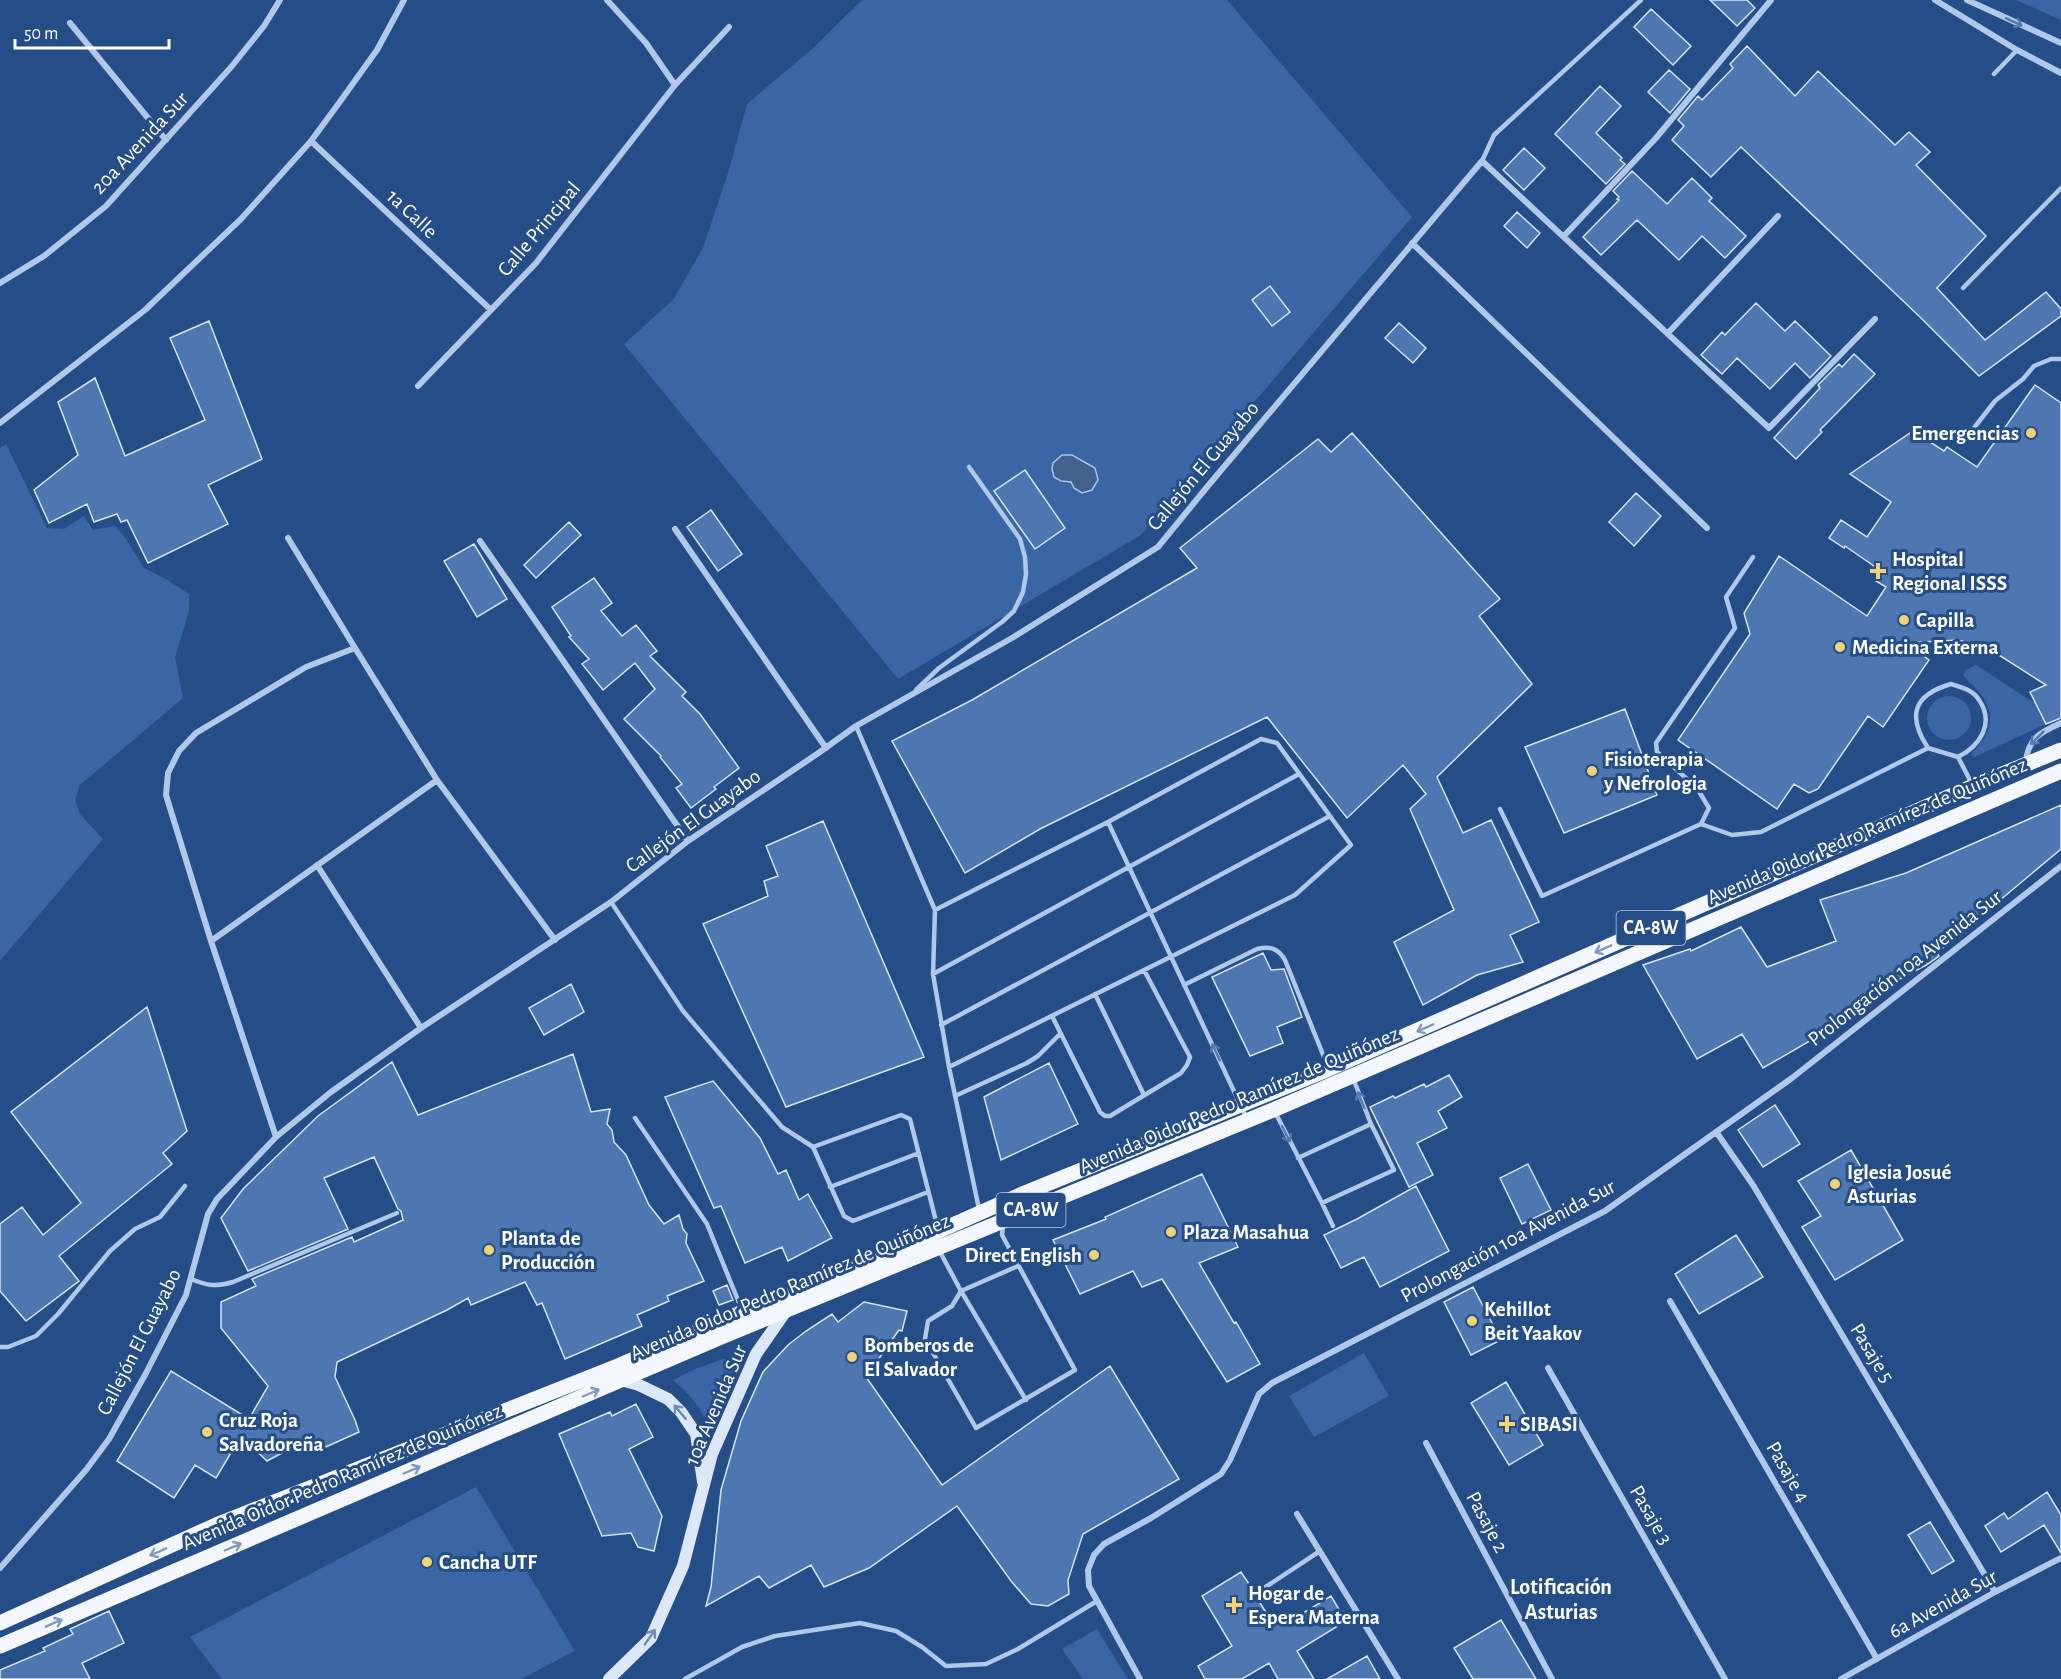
<svg xmlns="http://www.w3.org/2000/svg" width="2061" height="1679" font-family="'Alegreya Sans',sans-serif">
  <rect width="100%" height="100%" fill="#254d88"/>
  <!-- green -->
  <path fill="#3a66a5" d="M862,0H1227L1412,217L1141,535L898,679L624,344L673,300L703,248L728,173L747,104L812,49Z
    M2016,0H2061V20Z
    M6,444L47,528L64,529L84,516L93,530L115,526L126,539L144,568L164,578L189,594V611L175,658L183,698L80,785L75,800L80,814L103,839L0,961V448Z
    M1976,665L2031,701L2035,702L2046,724L1972,758V753C1991,735 1997,715 1980,693C1975,686 1968,682 1963,675L1966,670Z
    M1927 718a22 22 0 1 1 44 0a22 22 0 1 1-44 0Z
    M1364,1353L1389,1396L1314,1437L1289,1396Z
    M723,1359H738L708,1427C702,1407 688,1393 673,1380L695,1369Z
    M476,1487L575,1651L521,1679H222L190,1637Z
    M1097,1629L1128,1679H1083L1062,1649Z"/>
  <!-- water -->
  <path fill="#44618b" stroke="#a6c3ea" stroke-width="1.5" d="M1062,455H1072L1095,468L1098,480L1092,490L1082,493L1074,488L1071,482L1061,481L1054,477L1052,469L1053,463Z"/>
  <!-- building -->
  <path fill="#4e76b0" stroke="#d5e3f7" stroke-width="1.5" d="M1710,0H1747L1755,8L1737,26Z
    M1651,9L1691,46L1673,65L1634,27Z
    M1747,46L1795,96L1818,71L1895,145L1909,132L1930,152L1916,165L1986,236L1937,288L1985,340L2046,292L2061,309V316L1979,376L1920,317L1741,147L1711,177L1672,140L1684,126L1678,120L1698,96L1702,100L1733,68L1730,64Z
    M1669,70L1690,89L1670,113L1648,92Z
    M1600,86L1621,106L1596,133L1622,158L1620,160L1625,164L1606,184L1555,134Z
    M1524,148L1545,168L1524,190L1503,170Z
    M1632,171L1667,204L1692,178L1712,198L1709,201L1746,236L1725,258L1702,236L1679,260L1637,220L1601,255L1583,237L1619,200L1617,199L1619,197L1613,191Z
    M1517,212L1540,233L1527,248L1504,226Z
    M1270,286L1290,312L1272,326L1252,300Z
    M1756,303L1785,331L1795,321L1831,356L1810,378L1795,363L1770,389L1737,358L1722,374L1701,355L1722,332L1725,335Z
    M209,321L262,459L208,485L228,524L148,563L127,520L121,522L117,514L94,522L87,504L49,523L34,490L78,455L58,402L95,378L125,456L205,420L170,338Z
    M1399,323L1426,348L1413,363L1385,338Z
    M1854,354L1875,374L1820,430L1822,432L1796,459L1774,438L1820,388L1818,385L1839,364L1842,367Z
    M2035,385L2061,403V718L2046,724L2030,692L2046,685L1988,648L1958,640L1906,643L1929,660L1883,727L1868,716L1818,789L1809,793L1794,784L1777,809L1678,740L1750,634L1744,613L1779,556L1867,616L1886,587L1876,581L1881,571L1845,546L1844,548L1829,538L1841,520L1867,537L1891,502L1850,474L1913,431L1944,451L1947,447L1977,467Z
    M1352,433L1500,599L1479,616L1532,684L1437,777L1463,833L1491,820L1539,922L1510,935L1523,962L1477,975L1423,1005L1394,942L1454,910L1410,809L1426,794L1403,765L1347,818L1267,717L1040,829L965,873L892,741L972,700L1197,568L1180,548L1318,439L1331,452Z
    M1025,470L1065,528L1035,549L994,491Z
    M1636,493L1661,516L1634,546L1609,522Z
    M711,510L742,554L718,571L687,527Z
    M569,522L581,535L536,578L524,565Z
    M474,544L507,599L477,617L444,561Z
    M594,578L612,603L601,611L622,636L636,625L657,651L650,656L686,692L682,696L700,714L739,768L714,787L716,789L691,808L676,788L682,784L660,757L661,756L624,719L655,689L635,663L603,690L582,664L589,659L569,637L571,636L552,607Z
    M1625,709L1657,795L1564,833L1525,747Z
    M2061,805V849L1937,953L1939,956L1928,964L1866,997L1815,1038L1763,1068L1742,1034L1697,1059L1643,965L1690,949L1691,951L1741,927L1767,967L1836,941L1820,900L1906,873Z
    M823,821L924,1057L786,1107L703,924L768,896L764,881L778,876L766,846Z
    M1263,953L1271,970L1284,969L1302,1017L1277,1027L1283,1043L1250,1056L1212,977Z
    M571,984L584,1012L544,1035L529,1008Z
    M147,1007L187,1131L163,1153L172,1164L59,1256L79,1281L26,1321L0,1291V1224L22,1207L43,1235L81,1203L11,1112Z
    M573,1054L591,1112L610,1109L607,1124L612,1130L614,1142L626,1155L649,1205L664,1224L679,1215L683,1229L687,1234L686,1243L704,1281L667,1296L669,1301L637,1315L642,1326L565,1359L542,1303L537,1305L525,1282L471,1305L468,1298L447,1310L337,1362L335,1377L355,1420L359,1432L319,1450L310,1438L267,1461L241,1436L216,1478L195,1465L174,1498L117,1461L171,1371L249,1419L268,1386L221,1328V1302L256,1286L252,1279L352,1237L354,1242L403,1220L401,1211L398,1209L374,1157L324,1178L348,1229L248,1271L221,1218L243,1189L318,1116L392,1062L418,1115Z
    M1049,1063L1078,1124L1001,1160L984,1097Z
    M1449,1075L1462,1097L1438,1111L1447,1128L1417,1143L1433,1175L1409,1187L1370,1107L1393,1096L1395,1098L1424,1084L1426,1087Z
    M713,1081L760,1138L778,1174L786,1170L799,1200L808,1194L832,1238L788,1261L782,1247L745,1263L721,1206L714,1208L665,1097Z
    M1775,1105L1800,1144L1763,1167L1738,1130Z
    M1851,1150L1903,1240L1835,1280L1802,1227L1821,1216L1798,1181Z
    M1528,1164L1551,1210L1522,1224L1500,1178Z
    M1202,1174L1238,1247L1199,1263L1234,1323L1236,1322L1260,1364L1227,1382L1162,1279L1142,1287L1133,1271L1080,1294L1053,1240L1106,1219L1105,1217Z
    M1416,1186L1449,1251L1380,1287L1364,1257L1341,1268L1324,1235L1357,1219Z
    M1736,1235L1763,1277L1699,1314L1675,1274Z
    M727,1285L733,1300L719,1305L713,1291Z
    M1473,1287L1501,1340L1471,1355L1444,1302Z
    M864,1302L907,1311L902,1331L899,1330L866,1377L942,1485L1110,1366L1179,1479L1083,1534L1068,1580L1069,1594L1048,1606L1031,1604L1011,1581L957,1506L869,1568L824,1587L811,1565L769,1588L759,1576L706,1606L711,1587L721,1490L741,1421L763,1372L788,1345L806,1331L832,1314L838,1322Z
    M1506,1382L1543,1445L1509,1465L1471,1403Z
    M636,1404L653,1437L629,1449L662,1516L654,1551L638,1547L631,1533L602,1536L559,1434L610,1412L612,1416Z
    M2047,1492L2061,1515V1553L2044,1525L2001,1552L1985,1526L2004,1513L2008,1519Z
    M1930,1522L1954,1561L1932,1574L1908,1535Z
    M1241,1572L1253,1590L1251,1594L1252,1597L1257,1598L1272,1622L1277,1619L1282,1626L1331,1596L1346,1621L1297,1651L1314,1679H1278L1269,1663L1242,1679H1205L1198,1666L1232,1646L1202,1596Z
    M109,1611L124,1643L82,1663L90,1679H0V1670L45,1651L43,1648L73,1634L70,1629Z
    M1501,1620L1536,1679H1473L1454,1648Z
    M1367,1656L1380,1679H1327Z"/>
  <g fill="none" stroke-linecap="round" stroke-linejoin="round">
    <!-- lane -->
    <path stroke="#b1c8e9" stroke-width="4.5" d="M1994,74L2017,50
      M1482,161L1494,135L1641,0
      M1963,288L2061,188
      M1963,442L1995,401L2023,379L2034,366L2051,359H2061
      M1951,684C1961,687 1973,690 1979,700C1995,723 1980,746 1958,757L1928,748C1907,716 1913,695 1951,684Z
      M916,690L939,668L1002,622L1014,611L1023,592L1026,574L1025,557L1020,539L969,467
      M856,726L935,910L933,974L949,1067L979,1209
      M1958,757L1972,784
      M1500,809L1542,896L1701,824L1732,835L1761,832L1928,748
      M1108,822L1247,1119
      M1701,824L1709,808L1697,788L1657,752L1656,743L1735,628L1726,597L1753,557
      M611,902L683,1011L782,1127L813,1147
      M935,910L1108,822L1261,739L1277,743L1351,845L1295,895L949,1067
      M933,974L1299,774
      M1184,985L1257,949C1270,946 1278,948 1285,960L1328,1067
      M1095,994L1144,1095
      M1052,1016L1100,1112L1105,1116H1110L1181,1073L1187,1065L1190,1057L1144,970
      M941,1025L1330,816
      M955,1096L1027,1063L1038,1056L1060,1034
      M1275,1112L1322,1203L1394,1170L1371,1124L1353,1078
      M635,1118L707,1224L742,1310
      M1298,1158L1371,1124
      M830,1187L919,1153
      M928,1192L853,1221L844,1216L813,1147L901,1115L910,1119L938,1229
      M1322,1203L1333,1226
      M1003,1226L1002,1235L1075,1370L976,1428L925,1339L928,1321L952,1306L961,1291L1018,1266
      M939,1250L961,1291L1026,1400
      M191,1279C208,1286 215,1287 233,1282L397,1213
      M0,1347H8L36,1336L58,1314L110,1251L135,1229L160,1217L185,1186
      M1255,1594L1320,1551
      M685,1679L742,1647L775,1636L860,1623L896,1631L922,1647L946,1666L986,1664L1018,1649L1097,1601"/>
    <!-- street -->
    <path stroke="#b1c8e9" stroke-width="6" d="M607,0L646,43L675,85
      M1935,0L2017,50L2061,73
      M1967,0L2061,43
      M70,23L166,140
      M311,141L491,310
      M1564,236L1656,138L1771,0
      M1412,243L1707,528
      M0,283L44,256L106,206L232,66L264,26L280,0
      M1668,333L1778,216
      M418,386L536,263L675,85L729,27
      M0,423L145,310L241,219L311,141L339,103L377,50L404,0
      M675,529L826,748
      M288,538L355,648
      M480,541L688,841
      M2026,762C2028,738 2041,732 2061,723
      M317,865L421,1028
      M211,941L437,780
      M1717,1133L1753,1185L1995,1592
      M276,1137L211,941L166,795L168,773L179,751L196,733L306,667L355,648L437,780L555,940
      M1670,1301L1877,1659
      M1548,1368L1725,1679
      M1426,1443L1552,1679
      M1297,1514L1398,1679
      M0,1568L86,1470L109,1439L145,1375L186,1295L208,1214L217,1199L276,1137L331,1092L421,1028L611,902L688,841L817,754L856,726L1012,638L1158,547L1207,487L1482,161L1769,428L1875,319
      M1140,1679L1089,1586L1088,1570L1094,1555L1104,1544L1151,1518L1221,1474L1230,1460L1259,1394L1272,1383L1605,1211L1792,1078L2061,866
      M1841,1679L1995,1592L2061,1558"/>
    <!-- secondary -->
    <path stroke="#dce7f8" stroke-width="12" d="M617,1379L639,1385L668,1399L681,1412L696,1434L703,1482
      M609,1679L651,1638L683,1566L712,1454L756,1354L786,1311"/>
    <!-- primary -->
    <path stroke="#f4f8fe" stroke-width="15" d="M0,1623L216,1525L618,1366L743,1312L815,1286L1020,1195L1329,1069L1973,786L2061,750
      M0,1646L721,1337L1273,1110L2061,771"/>
  </g>
  <!-- one-way arrows -->
  <defs><path id="oneway-shaft" d="M-6 0H5M1.5-3L5.5 0L1.5 3" fill="none" stroke-width="1.6" stroke-linecap="round" stroke-linejoin="round" transform="scale(1.5)"/></defs>
  <g stroke="#5678aa">
    <use href="#oneway-shaft" transform="translate(2014 22) rotate(25)"/>
    <use href="#oneway-shaft" transform="translate(2037 738) rotate(135)"/>
    <use href="#oneway-shaft" transform="translate(1216 1052) rotate(-115)"/>
    <use href="#oneway-shaft" transform="translate(1361 1100) rotate(-112)"/>
    <use href="#oneway-shaft" transform="translate(1286 1134) rotate(63)"/>
  </g>
  <g stroke="#829abd">
    <use href="#oneway-shaft" transform="translate(1603 949) rotate(156)"/>
    <use href="#oneway-shaft" transform="translate(1425 1028) rotate(156)"/>
    <use href="#oneway-shaft" transform="translate(591 1393) rotate(-23)"/>
    <use href="#oneway-shaft" transform="translate(412 1470) rotate(-23)"/>
    <use href="#oneway-shaft" transform="translate(233 1547) rotate(-23)"/>
    <use href="#oneway-shaft" transform="translate(158 1552) rotate(156)"/>
    <use href="#oneway-shaft" transform="translate(54 1623) rotate(-24)"/>
  </g>
  <g stroke="#6e8bb5">
    <use href="#oneway-shaft" transform="translate(680 1412) rotate(-130)"/>
    <use href="#oneway-shaft" transform="translate(650 1637) rotate(-55)"/>
  </g>
  <!-- markers -->
  <g fill="#f2d376" stroke="#254d88" stroke-width="2">
    <circle cx="2031" cy="433" r="6"/>
    <path d="M1875 562h6v6h6v6h-6v6h-6v-6h-6v-6h6z"/>
    <circle cx="1904" cy="620" r="6"/>
    <circle cx="1840" cy="647" r="6"/>
    <circle cx="1592" cy="771" r="6"/>
    <circle cx="1835" cy="1184" r="6"/>
    <circle cx="1171" cy="1232" r="6"/>
    <circle cx="489" cy="1250" r="6"/>
    <circle cx="1094" cy="1255" r="6"/>
    <circle cx="1472" cy="1321" r="6"/>
    <circle cx="852" cy="1357" r="6"/>
    <path d="M1504 1415h6v6h6v6h-6v6h-6v-6h-6v-6h6z"/>
    <circle cx="207" cy="1432" r="6"/>
    <circle cx="427" cy="1562" r="6"/>
    <path d="M1231 1596h6v6h6v6h-6v6h-6v-6h-6v-6h6z"/>
  </g>
  <g text-anchor="middle" dominant-baseline="central" stroke-width="6" stroke-linejoin="round" paint-order="stroke">
    <!-- shield labels -->
    <g fill="#254d88" stroke="#becadb" stroke-width="1.5">
      <rect x="1616.5" y="911" width="69" height="34" rx="4.5"/>
      <rect x="996.5" y="1193" width="69" height="34" rx="4.5"/>
    </g>
    <g font-size="20" font-weight="bold" fill="#fff">
      <text x="1651" y="928">CA-8W</text>
      <text x="1031" y="1210">CA-8W</text>
    </g>
    <!-- street labels -->
    <g font-size="21" fill="#fff" stroke="#254d88">
      <text transform="translate(140 143) rotate(-47)">20a Avenida Sur</text>
      <text transform="translate(412 214) rotate(43)">1a Calle</text>
      <text transform="translate(539 229) rotate(-50)">Calle Principal</text>
      <text transform="translate(1203 466) rotate(-50)">Callejón El Guayabo</text>
      <text transform="translate(693 821) rotate(-36)">Callejón El Guayabo</text>
      <text transform="translate(1867 831) rotate(-23)">Avenida Oidor Pedro Ramírez de Quiñónez</text>
      <text transform="translate(1905 968) rotate(-38)">Prolongación 10a Avenida Sur</text>
      <text transform="translate(1239 1100) rotate(-23)">Avenida Oidor Pedro Ramírez de Quiñónez</text>
      <text transform="translate(1508 1241) rotate(-28)">Prolongación 10a Avenida Sur</text>
      <text transform="translate(790 1287) rotate(-23)">Avenida Oidor Pedro Ramírez de Quiñónez</text>
      <text transform="translate(139 1342) rotate(-63)">Callejón El Guayabo</text>
      <text transform="translate(1872 1353) rotate(59)">Pasaje 5</text>
      <text transform="translate(716 1405) rotate(-67)">10a Avenida Sur</text>
      <text transform="translate(1788 1472) rotate(60)">Pasaje 4</text>
      <text transform="translate(342 1477) rotate(-23)">Avenida Oidor Pedro Ramírez de Quiñónez</text>
      <text transform="translate(1651 1515) rotate(60)">Pasaje 3</text>
      <text transform="translate(1487 1522) rotate(62)">Pasaje 2</text>
      <text transform="translate(1943 1604) rotate(-29)">6a Avenida Sur</text>
    </g>
    <!-- poi labels -->
    <g font-size="21" font-weight="bold" fill="#fff" stroke="#254d88" text-anchor="start">
      <text x="2019" y="433" text-anchor="end">Emergencias</text>
      <text x="1892" y="559">Hospital<tspan x="1892" dy="24">Regional ISSS</tspan></text>
      <text x="1916" y="620">Capilla</text>
      <text x="1852" y="647">Medicina Externa</text>
      <text x="1604" y="759">Fisioterapia<tspan x="1604" dy="24">y Nefrologia</tspan></text>
      <text x="1847" y="1172">Iglesia Josué<tspan x="1847" dy="24">Asturias</tspan></text>
      <text x="1183" y="1232">Plaza Masahua</text>
      <text x="501" y="1238">Planta de<tspan x="501" dy="24">Producción</tspan></text>
      <text x="1082" y="1255" text-anchor="end">Direct English</text>
      <text x="1484" y="1309">Kehillot<tspan x="1484" dy="24">Beit Yaakov</tspan></text>
      <text x="864" y="1345">Bomberos de<tspan x="864" dy="24">El Salvador</tspan></text>
      <text x="219" y="1420">Cruz Roja<tspan x="219" dy="24">Salvadoreña</tspan></text>
      <text x="1520" y="1424">SIBASI</text>
      <text x="439" y="1562">Cancha UTF</text>
      <text x="1248" y="1593">Hogar de<tspan x="1248" dy="24">Espera Materna</tspan></text>
    </g>
    <!-- neighbourhood labels -->
    <g font-size="22" font-weight="bold" fill="#fff" stroke="#254d88">
      <text x="1561" y="1587">Lotificación<tspan x="1561" dy="25">Asturias</tspan></text>
    </g>
  </g>
  <!-- scale -->
  <path d="M15 39v9h154v-9" fill="none" stroke="#ffffff" stroke-width="3"/>
  <text x="24" y="39" font-size="18" fill="#ffffff" stroke="#254d88" stroke-width="4.5" paint-order="stroke">50 m</text>
</svg>
